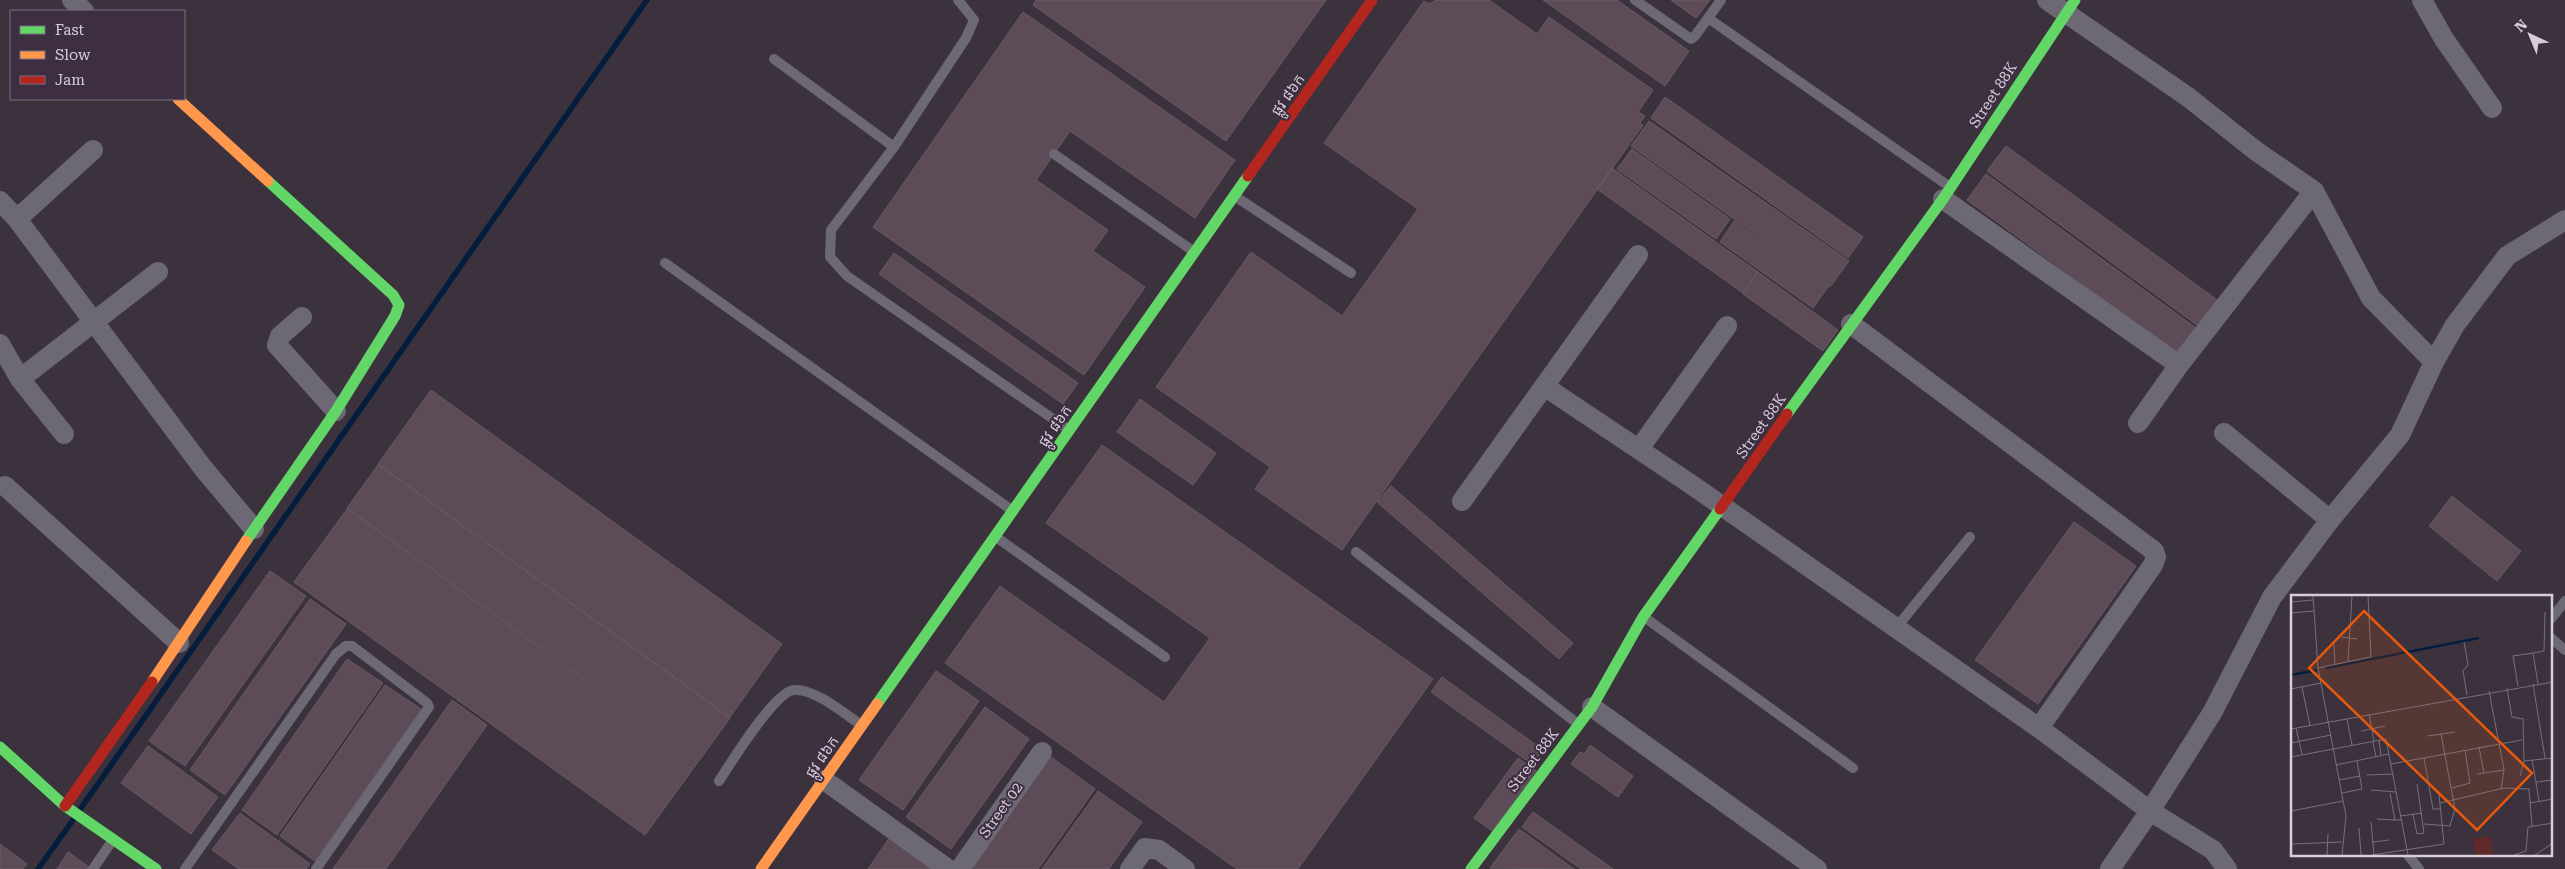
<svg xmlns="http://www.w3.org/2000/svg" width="2565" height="869" font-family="'Roboto Serif','Noto Sans Khmer',serif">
  <rect width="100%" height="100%" fill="#3b323e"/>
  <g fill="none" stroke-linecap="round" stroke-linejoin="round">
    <!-- stream -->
    <path stroke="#051d3c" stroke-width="5.5" d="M81,808L647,0
      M38,869L73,820"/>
  </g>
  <!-- building -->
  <path fill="#5e4b58" stroke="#665c64" d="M1036,0H1326L1226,141L1033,5Z
    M1436,0H1489L1537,34L1549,17L1653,90L1638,112L1645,116L1640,123L1643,125L1342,550L1255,489L1270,467L1156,387L1251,252L1342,316L1418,209L1324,143L1424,1L1429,4Z
    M1543,0H1617L1689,51L1665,86Z
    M1671,0H1710L1696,18Z
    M1023,12L1235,160L1195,218L1070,131L1036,180L1108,230L1093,251L1145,287L1084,375L873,227Z
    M1665,97L1863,237L1848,258L1651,118Z
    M1649,121L1849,261L1830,287L1631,146Z
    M2006,146L2220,302L2201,328L1987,171Z
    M1632,149L1730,219L1716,239L1617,169Z
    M1612,168L1758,272L1743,293L1597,189Z
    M1986,174L2200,331L2181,356L1967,200Z
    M1734,221L1828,287L1813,308L1720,242Z
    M894,253L1078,383L1063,404L879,274Z
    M1758,272L1838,330L1823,351L1743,294Z
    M431,390L782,644L730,717L378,464Z
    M1140,399L1216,453L1193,485L1117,432Z
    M1102,445L1433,679L1298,869H1237L945,663L1000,586L1164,702L1210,638L1046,523Z
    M378,465L730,718L699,761L347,508Z
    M1391,486L1573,643L1559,659L1377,502Z
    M2452,496L2521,551L2497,581L2429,526Z
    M347,509L698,762L645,835L294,582Z
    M2074,522L2136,566L2038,704L1975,660Z
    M270,571L306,596L185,766L149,741Z
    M310,599L346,624L225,795L190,770Z
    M347,659L383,683L277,835L242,810Z
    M936,671L979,701L903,810L859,780Z
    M1442,677L1543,750L1533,765L1431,692Z
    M385,685L421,709L315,861L280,836Z
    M452,700L487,725L386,869H333Z
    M985,707L1029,739L951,849L906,817Z
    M1590,745L1633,776L1618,797L1571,764L1580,752L1584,754Z
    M148,746L218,797L191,834L121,783Z
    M1051,757L1095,789L1038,869H975L972,867Z
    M1518,758L1536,771L1492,831L1474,818Z
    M1098,791L1142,822L1109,869H1042Z
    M1533,812L1613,869H1581L1522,827Z
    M240,813L310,864L306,869H239L212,850Z
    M1519,829L1574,869L1490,868Z
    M892,834L935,869H868Z
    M0,844L27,864L23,869H0Z
    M68,852L89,867L87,869H57Z"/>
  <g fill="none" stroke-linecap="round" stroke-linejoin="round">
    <!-- lane -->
    <path stroke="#6c6975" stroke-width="10" d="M958,0L974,20L966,38L894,147L831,230L830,257L847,276L1069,430
      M1635,0L1691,39L1695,36L1721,0
      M1708,18L1950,187
      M774,59L894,147
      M1054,154L1193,251
      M1236,197L1351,273
      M665,263L1013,511
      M996,537L1165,657
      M1356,552L1578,724
      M1644,617L1853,768
      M2551,619L2565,601
      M1896,628L1970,537
      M2551,638L2565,650
      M719,781C731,763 774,692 794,690C814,688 845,714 861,725
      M2408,855L2419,869
      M93,869L112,841
      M185,869L336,654L346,646H352L427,703L429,707L316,869"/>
    <!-- street -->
    <path stroke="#6c6975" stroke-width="20" d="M72,0L84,11
      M2047,0L2188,97L2256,151L2314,191L2371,298L2434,362
      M2422,0L2444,39L2492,108
      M1943,199L2179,365
      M0,201L17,219L203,468L254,529
      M17,219L93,150
      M302,317L280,336L277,345L336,411
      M1851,324L2154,551L2156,557L2153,565L2039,728
      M0,344L20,379L64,434
      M20,379L158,272
      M1544,386L1692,485L2039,728L2150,811L2213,850L2227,869
      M2138,423L2179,365L2314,191
      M2224,433L2330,520
      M1639,449L1727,326
      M5,486L179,643
      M1462,501L1638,255
      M1592,707L1817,869
      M824,780L948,869
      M960,869L1042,752
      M1130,869L1145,848L1159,850L1185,869
      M2110,869L2150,811L2212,713L2272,597L2330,520L2400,435L2434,362L2455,325L2507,256L2565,220"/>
    <!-- fast -->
    <path stroke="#63d668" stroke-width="11" d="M1787,414L1943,199L2075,0
      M246,541L336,411L395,316L399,305L393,295L268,181
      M877,704L1248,176
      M0,747L65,806L156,869
      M1471,869L1592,707L1643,617L1720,509"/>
    <!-- slow -->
    <path stroke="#ff974d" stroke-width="11" d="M178,99L268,181
      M152,682L246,541
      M761,869L877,704"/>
    <!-- jam -->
    <path stroke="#b3261e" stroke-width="11" d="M1248,176L1372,0
      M1720,509L1787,414
      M65,806L152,682"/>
  </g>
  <g text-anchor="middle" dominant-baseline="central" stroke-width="4" stroke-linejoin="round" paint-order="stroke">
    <!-- street labels -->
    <g font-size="15" fill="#d7cdda" stroke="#3e2e42">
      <text transform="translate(1288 95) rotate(-55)">ផ្លូវ ៨៦ក</text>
      <text transform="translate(1993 95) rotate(-57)">Street 88K</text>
      <text transform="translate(1055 426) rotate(-55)">ផ្លូវ ៨៦ក</text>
      <text transform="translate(1761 426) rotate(-55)">Street 88K</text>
      <text transform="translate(822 757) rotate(-55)">ផ្លូវ ៨៦ក</text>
      <text transform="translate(1533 760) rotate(-53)">Street 88K</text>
      <text transform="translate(1001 810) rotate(-55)">Street 02</text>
    </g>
  </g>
  <!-- overview -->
  <g transform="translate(2291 595)">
    <rect width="261" height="261" fill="#3b323e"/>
    <path d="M199,241L202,260H185L182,244Z" fill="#62292a"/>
    <path fill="none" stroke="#051d3c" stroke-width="2.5" d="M35,73L188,43M0,80L26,75"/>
    <path fill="none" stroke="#79707c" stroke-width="1" d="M22,1L27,73L55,221L51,260M0,7L22,5M0,18L23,16M51,42L66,44M173,47L177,70L172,76L176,100M43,49L44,70M57,67L61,1M27,73L80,62L77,1M242,89L254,163M247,89L242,58L253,56L254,17M227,91L222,61L242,58M11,92L19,131M216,93L221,122L232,124L233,166L229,181M0,94L30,88M198,96L213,175L210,194M78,119L83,146M56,124L61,150M5,133L11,159M0,134L262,87M70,136L94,131M137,141L164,137M88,145L90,161M82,147L85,162M0,148L40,140M188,152L193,178M0,162L95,144L117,260M133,163L142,214H149M241,165L245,187L262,185M233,166L262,163M100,169L231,145M45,170L98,159M186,179L213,175M76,180L102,179M48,185L69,181M245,187L248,206M161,193L179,188L174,155M80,195L105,197M51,198L71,194L66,166M99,198L104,225H110M149,208L213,193L238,194L241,231M239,208L262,204M0,216L52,206M122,219L126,239L133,238L126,189M109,221L131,218M86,224L104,225M80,227L83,260M133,229L159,231L164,214L150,139M68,233L70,260M82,247L98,245M0,249L51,247M36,260L37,239M81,260L153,249L148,199M223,260L235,256L237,232L262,228M244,260L262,248"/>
    <path fill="#e8590c" fill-opacity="0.15" stroke="#e8590c" stroke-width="2.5" d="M73,16L241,178L186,235L18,73Z"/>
    <rect width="261" height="261" fill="none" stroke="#d7cdda" stroke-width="2.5"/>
  </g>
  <!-- legend -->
  <rect x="10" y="10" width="175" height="90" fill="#3e2e42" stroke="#7b6e7f"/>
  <rect x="20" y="26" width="25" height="8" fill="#63d668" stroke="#7b6e7f"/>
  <text x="55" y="35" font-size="15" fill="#d7cdda">Fast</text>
  <rect x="20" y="51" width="25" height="8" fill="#ff974d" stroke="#7b6e7f"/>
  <text x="55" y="60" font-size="15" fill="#d7cdda">Slow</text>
  <rect x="20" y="76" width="25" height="8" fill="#b3261e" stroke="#7b6e7f"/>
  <text x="55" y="85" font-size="15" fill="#d7cdda">Jam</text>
  <!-- north arrow -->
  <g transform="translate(2530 35) rotate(316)" stroke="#3e2e42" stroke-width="4" paint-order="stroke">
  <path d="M0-4L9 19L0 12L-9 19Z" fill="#d7cdda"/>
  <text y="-8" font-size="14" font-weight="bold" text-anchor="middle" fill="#d7cdda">N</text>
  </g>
</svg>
